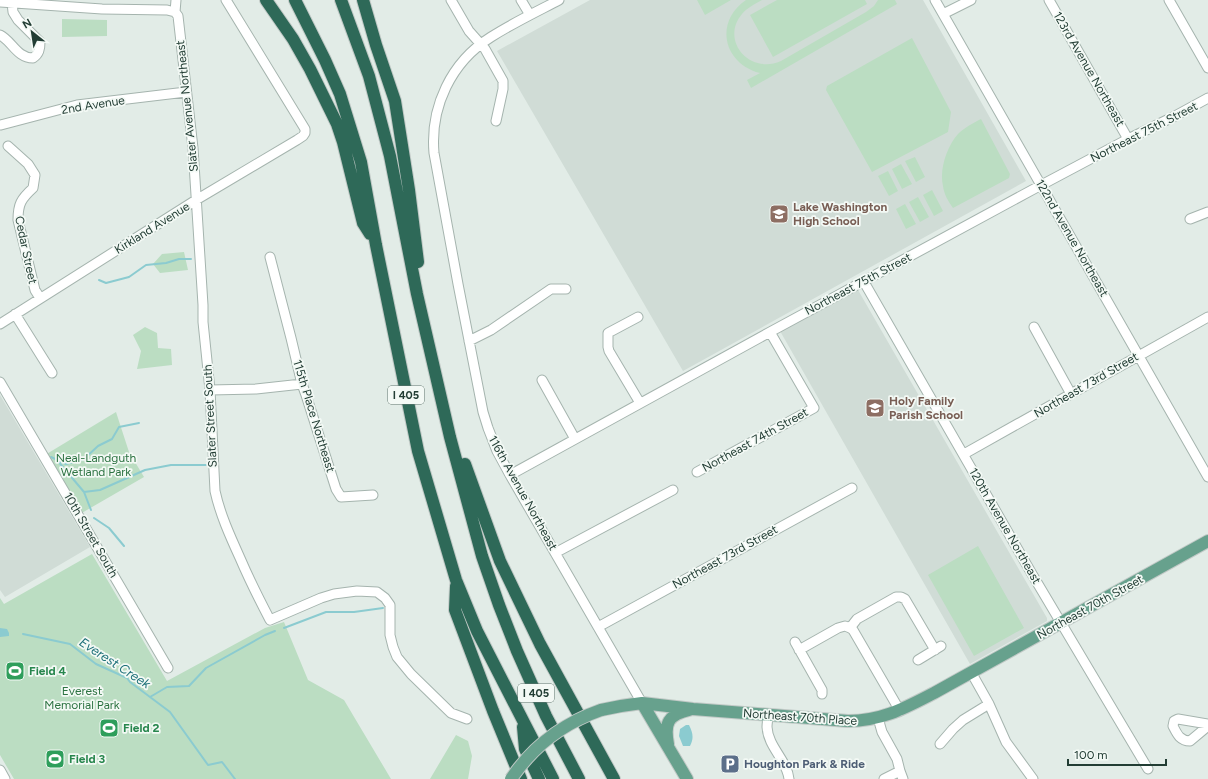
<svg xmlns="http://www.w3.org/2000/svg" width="1208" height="779" font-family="Figtree,sans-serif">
  <rect width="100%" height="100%" fill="#e2ece7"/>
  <!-- built -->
  <path fill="#d0dcd6" d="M590,0H923L1026,181L683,371L497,51Z
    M858,290L1047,618V621L970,664L780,331Z
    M0,395L90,547L5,597L0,590Z"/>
  <!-- green -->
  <path fill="#bbddc2" d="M697,0H731L705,15Z
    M746,0H762C755,4 747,8 742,14C720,40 749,75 781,61L866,12L874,6L878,0H895L897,4L751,88L747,80L760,73C723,63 714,22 746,0Z
    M777,0H865L867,4L773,57L750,15Z
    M62,19L107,20V36L62,37Z
    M912,38L951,112L948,132L872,172L826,90L827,86Z
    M981,119L1010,174L1009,178L953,208C948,201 944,194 943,186C939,170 947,146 958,134C964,128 973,123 981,119Z
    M915,157L925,177L916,182L905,161Z
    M901,164L912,184L902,189L892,169Z
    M888,171L898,191L889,196L878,176Z
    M932,190L943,211L934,216L923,195Z
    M918,197L929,217L920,222L909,202Z
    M905,204L916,224L906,229L896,209Z
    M184,252L188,270L160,273L153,264L162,254Z
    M145,327L157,333L158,348L171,349L172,365L137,369L141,351L133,335Z
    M116,412L129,452L144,477L80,514L45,455Z
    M978,546L1024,628L974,656L928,575Z
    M92,554L167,681L265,628L284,622L308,680L344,700L391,779H14L0,755V598L4,604Z
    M456,735L468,741L472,756L468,779H430Z"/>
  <!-- water -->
  <path fill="#8bcbd0" d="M0,628L7,629L9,633V636L0,637Z
    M686,725H689C693,733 694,738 690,746H683L679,736L680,729Z"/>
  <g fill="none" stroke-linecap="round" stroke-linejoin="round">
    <!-- stream -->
    <path stroke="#8bcbd0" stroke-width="2" d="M99,280L106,283L129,277L146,265L166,263L179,259H191
      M51,457L66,464L84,459L98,446L112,439L119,427L139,423
      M57,460L84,492L100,490L145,470L171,465H206
      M84,492L91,510
      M94,518L109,528L124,546
      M284,628L326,612H354L383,608
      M23,634L70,644L96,664L127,678L130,682L170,712L208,765L222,762L235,779
      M150,697L167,687L189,686L206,668L265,635L275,631"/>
    <defs>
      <path id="minor" d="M451,0L469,31L485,49L503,81V89L496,121
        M521,0L530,15
        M559,0C536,12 513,23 491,37C451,62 430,107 434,153L458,284L483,412L488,428L497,451L510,475L642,703
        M935,0L1208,477
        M1049,0L1128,139
        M1169,0L1208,68
        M0,2L102,9L167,10L175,12
        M175,12L178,16L193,148L203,305V322L210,390L215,491C220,514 230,536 240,558C249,579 259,599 270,620L321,598L334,594L357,591L377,592L385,598L390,605V635L393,647L397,657L411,674L451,713L467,719
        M175,12L176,0
        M943,14L971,0
        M0,35C12,41 17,58 33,58C39,54 40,49 40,42L18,20L13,12L12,3
        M1,125L77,105L186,92
        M8,146L28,164L35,175L33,188C21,199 18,204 18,220L35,290L40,298
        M1190,219L1208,212
        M270,257L291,338L302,384L306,395L336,489L341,497L373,495
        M864,282L1032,574L1148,769
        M15,314L52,373
        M638,317L608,333V347L609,351L640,403
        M0,324L196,200L297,140L303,136L305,133V129L226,0
        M1034,327L1071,394
        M469,341L491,330L551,289H566
        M542,380L575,439
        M0,382L168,668
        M210,390L256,389L302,384
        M964,454L1208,317
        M697,472L814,408L770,332
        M510,475L770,332L1032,190L1128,139L1175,116L1208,98
        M555,553L673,490
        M598,627L852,488
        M850,628L857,619L896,597H901L905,599L935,650
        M850,628L853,630L900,711
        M795,642L822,690V694
        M799,650L838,628L845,626L850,628
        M918,660L941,646
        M971,672L989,704L1006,742L1033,779
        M768,715C768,719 767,723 767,727C768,747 787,760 789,779
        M878,718L882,732L897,759L900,771L903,779
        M1208,724L1178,719L1174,721L1173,726C1177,734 1180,741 1190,741L1208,726
        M940,744L953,729L963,720L989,704
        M0,770L5,779
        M884,779L900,771"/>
      <path id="major" d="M642,703L687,779
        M601,710L621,706L642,703L693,709L848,721C882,721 905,708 934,693L1208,541
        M668,744C664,723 668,715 689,710"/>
      <path id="highway" d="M266,0L293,39L310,69L337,124L343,142L363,223L370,234
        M295,0L325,60L340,94L361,162L376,245L418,451L456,580L477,631L553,779
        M341,0L369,76L390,156L417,294L450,437L482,556L499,605L517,651L546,716L579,779
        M363,0L376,45L395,101L409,190L418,262
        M465,464L500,561L540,644L614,779
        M456,586L455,610L493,711L521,779
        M523,727L525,749L539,779"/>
    </defs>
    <!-- minor casing -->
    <use href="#minor" stroke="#a5b4ae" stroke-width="11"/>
    <!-- major casing -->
    <use href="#major" stroke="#c1c9c6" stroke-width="14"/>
    <!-- highway casing -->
    <use href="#highway" stroke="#c1c9c6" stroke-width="14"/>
    <!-- minor -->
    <use href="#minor" stroke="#fff" stroke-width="9"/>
    <!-- major -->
    <use href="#major" stroke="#67a18d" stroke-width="12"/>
    <!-- highway -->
    <use href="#highway" stroke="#2e6958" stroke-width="12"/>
    <defs>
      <path id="major-bridge" d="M511,779C533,746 564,723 601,710"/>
    </defs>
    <!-- major-bridge casing -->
    <use href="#major-bridge" stroke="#c1c9c6" stroke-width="14" stroke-linecap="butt"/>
    <!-- major-bridge -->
    <use href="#major-bridge" stroke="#67a18d" stroke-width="12"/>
  </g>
  <!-- icons -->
  <defs>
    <symbol id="school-square" viewBox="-11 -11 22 22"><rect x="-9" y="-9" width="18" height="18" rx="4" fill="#8d6e63" stroke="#f3f9f5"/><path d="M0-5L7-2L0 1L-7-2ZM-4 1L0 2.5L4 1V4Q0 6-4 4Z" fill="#fff"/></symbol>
    <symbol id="stadium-square" viewBox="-11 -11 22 22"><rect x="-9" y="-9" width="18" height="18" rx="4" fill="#2e9e5b" stroke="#f3f9f5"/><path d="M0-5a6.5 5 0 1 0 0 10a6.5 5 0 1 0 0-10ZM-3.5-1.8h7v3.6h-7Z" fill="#fff"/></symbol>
    <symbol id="parking-square" viewBox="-11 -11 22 22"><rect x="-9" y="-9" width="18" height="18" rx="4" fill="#5c6f8a" stroke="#f3f9f5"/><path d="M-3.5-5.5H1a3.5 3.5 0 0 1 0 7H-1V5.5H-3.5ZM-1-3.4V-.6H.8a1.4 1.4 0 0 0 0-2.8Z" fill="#fff"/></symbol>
  </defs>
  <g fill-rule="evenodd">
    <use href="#school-square" x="768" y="203" width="22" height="22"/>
    <use href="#school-square" x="864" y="397" width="22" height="22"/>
    <use href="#stadium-square" x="4" y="660" width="22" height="22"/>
    <use href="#stadium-square" x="98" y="717" width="22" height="22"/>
    <use href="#stadium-square" x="44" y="748" width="22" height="22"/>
    <use href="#parking-square" x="719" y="753" width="22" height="22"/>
  </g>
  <g text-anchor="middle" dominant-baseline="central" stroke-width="3.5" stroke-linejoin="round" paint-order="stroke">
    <!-- shield labels -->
    <g fill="#f3f9f5" stroke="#61756e" stroke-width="1">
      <rect x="388" y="386" width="36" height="18" rx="3"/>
      <rect x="518" y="684" width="36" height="18" rx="3"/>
    </g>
    <g font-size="11" font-weight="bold" fill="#223d34">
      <text x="406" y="395">I 405</text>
      <text x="536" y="693">I 405</text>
    </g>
    <!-- street labels -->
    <g font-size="12" fill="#223d34" stroke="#f3f9f5">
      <text transform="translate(1089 69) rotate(60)">123rd Avenue Northeast</text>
      <text transform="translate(93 105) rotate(-9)">2nd Avenue</text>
      <text transform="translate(187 106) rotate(-96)">Slater Avenue Northeast</text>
      <text transform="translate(1144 132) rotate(-27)">Northeast 75th Street</text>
      <text transform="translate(152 228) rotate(-32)">Kirkland Avenue</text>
      <text transform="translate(1072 238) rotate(60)">122nd Avenue Northeast</text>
      <text transform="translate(26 250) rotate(78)">Cedar Street</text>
      <text transform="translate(858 284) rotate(-28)">Northeast 75th Street</text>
      <text transform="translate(1086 385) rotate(-30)">Northeast 73rd Street</text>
      <text transform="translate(210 416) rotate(-93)">Slater Street South</text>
      <text transform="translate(314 416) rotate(73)">115th Place Northeast</text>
      <text transform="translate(755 440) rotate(-29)">Northeast 74th Street</text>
      <text transform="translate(523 493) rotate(61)">116th Avenue Northeast</text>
      <text transform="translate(1005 526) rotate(60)">120th Avenue Northeast</text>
      <text transform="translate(91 535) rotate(60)">10th Street South</text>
      <text transform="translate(725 557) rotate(-29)">Northeast 73rd Street</text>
      <text transform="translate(1090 607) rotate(-29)">Northeast 70th Street</text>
      <text transform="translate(800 717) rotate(4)">Northeast 70th Place</text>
    </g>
    <!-- education labels -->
    <g font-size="12" font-weight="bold" fill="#785e54" stroke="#f3f9f5" text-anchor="start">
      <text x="793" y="207">Lake Washington<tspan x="793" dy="14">High School</tspan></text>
      <text x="889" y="401">Holy Family<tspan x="889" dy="14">Parish School</tspan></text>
    </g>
    <!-- park labels -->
    <g font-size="12" fill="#2d7342" stroke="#f3f9f5">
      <text x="96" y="458">Neal-Landguth<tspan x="96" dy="14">Wetland Park</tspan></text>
      <text x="82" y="691">Everest<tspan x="82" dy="14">Memorial Park</tspan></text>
    </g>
    <!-- leisure labels -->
    <g font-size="12" font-weight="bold" fill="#27864d" stroke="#f3f9f5" text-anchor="start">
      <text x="29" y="671">Field 4</text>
      <text x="123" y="728">Field 2</text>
      <text x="69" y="759">Field 3</text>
    </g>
    <!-- service labels -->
    <g font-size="12" font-weight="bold" fill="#4e5e75" stroke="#f3f9f5" text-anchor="start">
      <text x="744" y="764">Houghton Park &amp; Ride</text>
    </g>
    <!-- water labels -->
    <g font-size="13" font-style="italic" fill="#1d7078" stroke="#f3f9f5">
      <text transform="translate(115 663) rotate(33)">Everest Creek</text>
    </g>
  </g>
  <!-- north arrow -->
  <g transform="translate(32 32) rotate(330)" stroke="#f3f9f5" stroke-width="3" paint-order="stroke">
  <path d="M0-3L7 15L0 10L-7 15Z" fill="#223d34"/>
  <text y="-6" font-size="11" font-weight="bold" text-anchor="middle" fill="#223d34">N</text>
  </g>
  <!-- scale -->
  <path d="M1068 759v6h98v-6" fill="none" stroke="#223d34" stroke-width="2"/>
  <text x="1074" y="759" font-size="12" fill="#223d34" stroke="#f3f9f5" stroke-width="3" paint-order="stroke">100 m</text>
</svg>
